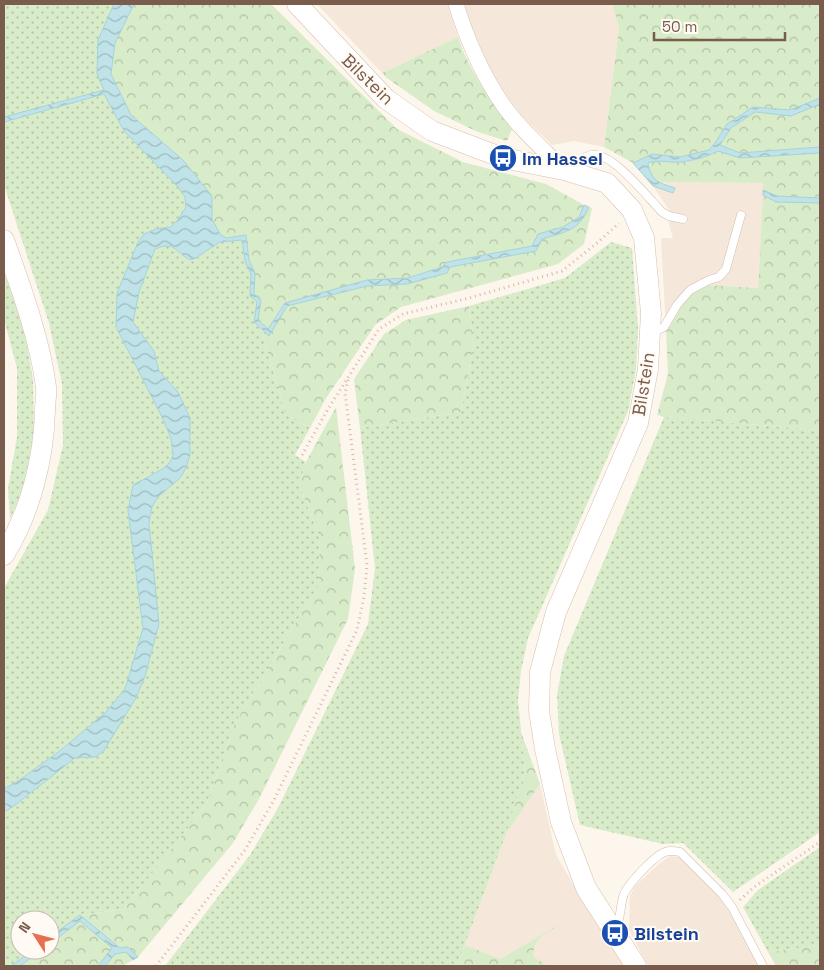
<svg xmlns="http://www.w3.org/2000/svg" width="824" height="970" font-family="'Space Grotesk',sans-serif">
  <defs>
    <pattern id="green-dots" width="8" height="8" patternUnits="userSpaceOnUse" patternTransform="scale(1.25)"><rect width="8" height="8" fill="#d8ecc9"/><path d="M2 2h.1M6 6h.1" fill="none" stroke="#b4c2a5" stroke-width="1.8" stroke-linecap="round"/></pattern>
    <pattern id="forest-crowns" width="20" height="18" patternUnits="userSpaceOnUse" patternTransform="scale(1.25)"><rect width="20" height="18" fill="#d8ecc9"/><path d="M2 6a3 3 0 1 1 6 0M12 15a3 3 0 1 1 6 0" fill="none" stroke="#b4c2a5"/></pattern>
    <pattern id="water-waves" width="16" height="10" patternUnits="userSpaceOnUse" patternTransform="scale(1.25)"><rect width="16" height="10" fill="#bfe3e8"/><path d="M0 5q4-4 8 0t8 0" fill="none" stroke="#a0bbbe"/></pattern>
  </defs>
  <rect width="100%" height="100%" fill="#fdf6ec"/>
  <!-- residential -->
  <path fill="#f5e8da" d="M317,4H448L458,37L382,73Z
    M464,4H612L619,28L604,147L574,141L552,145L523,117L502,90L489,69L477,43Z
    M656,182L764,183L758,288L707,285L681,306L671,325L666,329L661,238H673L669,225V210L653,186L673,193L674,188Z
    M540,784L556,855L587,908L627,966H548L538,961L534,957L533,947L537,941L552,929L500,959L465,945L506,834Z
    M670,856L679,857L686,862L720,896L742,932L760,966H648L629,930L630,896L635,886L660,863Z"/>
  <!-- green -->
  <path fill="url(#green-dots)" d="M4,4H114L98,40L104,90L4,117Z
    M104,94L124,131L178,187L185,197L186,207C177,223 176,227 156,229L116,327L161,415L171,438L173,455L170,462L164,468L142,479L128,511L143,628L125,689L106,712L61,750L18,781L4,789V588L48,510L63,445L62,384L49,323L4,185V122Z
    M242,240L245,261L251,274L250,296L257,302L254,322L261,329L286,415L310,428L295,455L306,462L299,485L320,538L318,586L235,723L206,805L124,909L80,915L50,937V920H20V950H33L11,966H4V812L14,806L75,758L95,757L136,698L145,676L159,624L149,523L152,507L158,497L180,478L190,455V441L178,392L159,371L154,351L133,322L139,292L155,249C175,241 174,251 190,260L196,258L220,242Z
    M611,242L632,248L638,329L636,370L628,411L528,638L521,671L518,700L525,772L506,834L457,966H165L250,855L278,808L368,624L375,568L360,428L461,412L474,343L469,306L565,278Z
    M4,272L23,323L33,379L34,435L23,490L10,519L8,488L17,437V368L4,319Z
    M664,417L820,430V832L733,892L683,843L663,844L580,825L559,734L557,695L564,656Z
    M820,847V945L768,952L743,907L758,890Z"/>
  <!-- forest -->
  <path fill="url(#forest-crowns)" d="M134,4H271L397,129L463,162L546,184L584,205L579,217L563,227L538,234L533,246L447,262L442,267L406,278L367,280L285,303L268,330L258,320L260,301L254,294L255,273L249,260L246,235L225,238L220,234L212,219V196L183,160L131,115L111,74L115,43Z
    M612,4H820V98L790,110L753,107L727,124L715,143L709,150L680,157L652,154L633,163L604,147L619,28Z
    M458,37C469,71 491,100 512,129L507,141L478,132L434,111L387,78L382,73Z
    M820,104V147L740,153L720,146L731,128L755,112L791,115Z
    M718,151L740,158L820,153V198L777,196L763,190V183L656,182L651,175L649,162C660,160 669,163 680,162C692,161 707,157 718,151Z
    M763,195L776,202L820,203V430L664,417L657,415L668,374L666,329L671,325L684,301L692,293L707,285L758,288Z
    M589,207L592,208L584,244L558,264L401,307L375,325L325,400L310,428L286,415L261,329L269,335L287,306L367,286L407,284L450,267L536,251L542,239C565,232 579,230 589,207Z
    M469,306L474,343L461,412L360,428L354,379L384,334L406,320Z
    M336,407L355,569L348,619L259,799L233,843L138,957L128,947L120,948L80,915L124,909L206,805L235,723L318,586L320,538L299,485L306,462Z
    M521,732L540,784L506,834L525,772Z
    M80,921L113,949L98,966H20L41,950H50V944Z
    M557,926C544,936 532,939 534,957L548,966H457L465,945L500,959Z
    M820,945V966H776L768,952Z
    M126,952L133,960L123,966H105L115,954Z"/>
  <!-- water -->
  <path fill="url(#water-waves)" stroke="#a5d3da" d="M114,4H134L115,43L111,74L131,115L183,160L212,196V219L220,234L226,238L246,235L249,260L255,273L254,294L261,300L258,320L268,329L285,303L367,280L407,278L442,267L447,262L532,246L538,234L563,227L579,217L584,205L589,207C579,231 565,232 542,239L536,251L450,267L447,273L407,284L367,286L287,306L269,336L254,322L257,302L250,296L251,274L245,261L242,240L220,242L196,258L190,260C174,251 175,241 155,249L139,292L133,322L154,351L159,371L178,392L190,418V455L186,468L180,478L158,497L152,507L149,523L159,624L145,676L136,698L103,752L95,757L75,758L14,806L4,812V789L18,781L61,750L106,712L125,689L143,628L128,511L133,485L164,468L170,462L173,455L171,438L161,415L116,327L117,293L138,242L144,234L156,229L170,227L178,220L186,207L185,197L178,187L124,131L104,94L4,122V117L104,90L97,74L98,40Z
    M820,98V104L791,116L755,112L731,128L720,145L740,153L820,147V153L740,158L718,151C707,157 692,161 680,162C669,163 659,159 648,163C652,182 657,182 675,188L673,193L653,186L633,163L652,154L680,157L709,150L715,143L727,124L753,107L790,110Z
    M763,190L777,196L820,198V203L776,202L763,195Z
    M80,915L120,948L128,947L138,957L133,960L126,952L115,954L105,966H98L112,948L80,921L50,944V937Z
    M33,950H41L20,966H11Z"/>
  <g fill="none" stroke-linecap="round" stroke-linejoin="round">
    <defs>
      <path id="lane" d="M567,168C574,164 583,157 591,155C611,150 649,199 662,212L669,216L683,219
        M652,333L664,327L677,305L690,290L709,280L719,277L726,269L741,215
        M616,929C621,918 620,905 624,894C629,883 654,856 665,852C670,850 675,851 680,852L722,894L732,907L763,966"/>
      <path id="street" d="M456,4C467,40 482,74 503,105C520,129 543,149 564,170"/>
      <path id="secondary" d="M297,4L386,99L432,131L503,158L564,170L607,183L632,210L644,238L651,313L648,369L638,423L556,612L540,672L539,711L545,749L561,822L586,888L636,966
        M4,240C20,285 40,339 46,387C47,394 45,402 45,410C44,459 30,513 4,555"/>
    </defs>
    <!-- lane casing -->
    <use href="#lane" stroke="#d1beb0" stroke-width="9"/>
    <!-- street casing -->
    <use href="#street" stroke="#d1beb0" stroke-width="16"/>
    <!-- secondary casing -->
    <use href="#secondary" stroke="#d6c0b0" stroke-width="21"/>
    <!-- path -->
    <path stroke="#d9b8a5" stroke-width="3" stroke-dasharray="1 4" stroke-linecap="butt" d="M302,455L328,409L379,329L403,314L469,298L562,271L597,243L619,223
      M740,900L754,887L820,842
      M156,966L245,850L274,800L357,630L364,597L367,565L345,393L349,376"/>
    <!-- lane -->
    <use href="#lane" stroke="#fff" stroke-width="8"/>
    <!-- street -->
    <use href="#street" stroke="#fff" stroke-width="15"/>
    <!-- secondary -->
    <use href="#secondary" stroke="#fff" stroke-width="20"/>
  </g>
  <!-- icons -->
  <defs>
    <symbol id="bus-disc" viewBox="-11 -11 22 22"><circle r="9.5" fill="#1a4fb4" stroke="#fffaf3"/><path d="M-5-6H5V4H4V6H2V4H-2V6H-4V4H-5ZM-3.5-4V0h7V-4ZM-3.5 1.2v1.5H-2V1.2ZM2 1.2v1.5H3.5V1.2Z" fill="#fff"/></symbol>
  </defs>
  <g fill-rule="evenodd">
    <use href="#bus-disc" x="487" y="142" width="32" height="32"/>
    <use href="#bus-disc" x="599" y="917" width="32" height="32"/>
  </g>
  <g text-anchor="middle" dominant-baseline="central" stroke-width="4" stroke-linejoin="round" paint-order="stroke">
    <!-- street labels -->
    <g font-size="18" fill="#7a5c4d" stroke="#fffaf3">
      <text transform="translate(368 79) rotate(44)">Bilstein</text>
      <text transform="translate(643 384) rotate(-81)">Bilstein</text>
    </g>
    <!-- transit labels -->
    <g font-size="18" font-weight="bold" fill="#164399" stroke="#fffaf3" text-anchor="start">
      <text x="522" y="158">Im Hassel</text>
      <text x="634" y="933">Bilstein</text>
    </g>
  </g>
  <!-- border -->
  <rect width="824" height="970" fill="none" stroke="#7a5c4d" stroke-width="10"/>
  <!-- north arrow -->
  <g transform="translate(35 935) rotate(306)"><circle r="24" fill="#fffaf3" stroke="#cabbb1"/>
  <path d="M0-4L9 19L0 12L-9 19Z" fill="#e76f51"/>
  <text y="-8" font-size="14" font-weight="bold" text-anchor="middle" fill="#7a5c4d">N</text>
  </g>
  <!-- scale -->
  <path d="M654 32v8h131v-8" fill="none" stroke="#7a5c4d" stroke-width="2.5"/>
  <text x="662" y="32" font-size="15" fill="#7a5c4d" stroke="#fffaf3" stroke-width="4" paint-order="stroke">50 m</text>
</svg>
